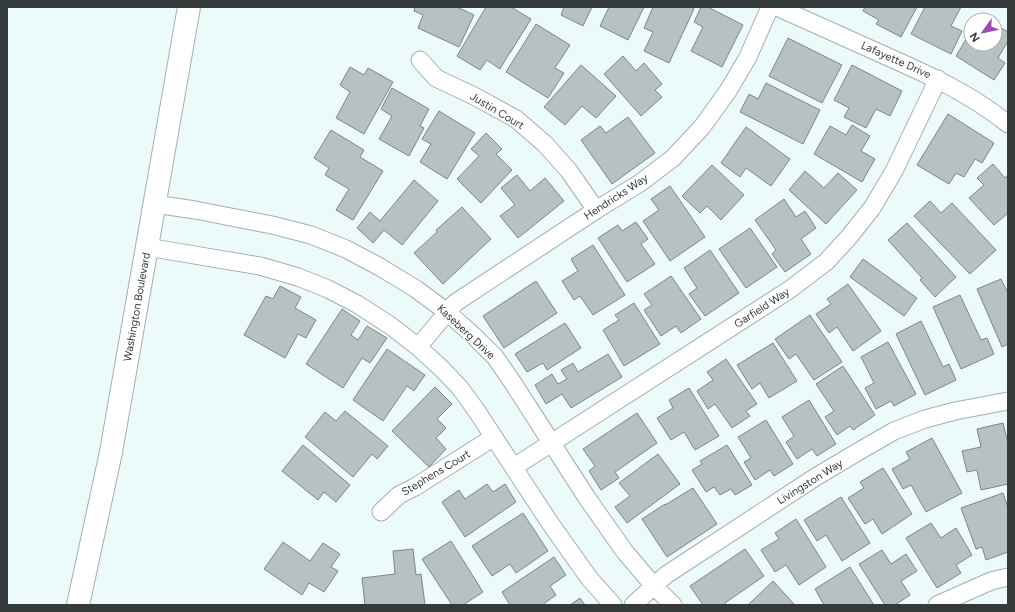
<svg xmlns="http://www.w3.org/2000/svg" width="1015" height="612" font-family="Figtree,sans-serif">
  <rect width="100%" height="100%" fill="#edfafa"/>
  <!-- building -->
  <path fill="#b5c2c1" stroke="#7b8786" d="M415,7H457L474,15L459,47L418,28L423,15L414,11Z
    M486,7H511L531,19L510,53V52L500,69L487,60L480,70L457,56Z
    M564,7H592L583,26L561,15Z
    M609,7H644L628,40L600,26Z
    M653,7H691L694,9L669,63L644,51L653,32L644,28Z
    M701,7H708L743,25L722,67L691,51L703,27L694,22Z
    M865,7H917L901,37L876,24L879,20L863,11Z
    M925,7H961L951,26L962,31L951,54L911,34Z
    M536,24L570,45L555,68L564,73L548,98L506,72Z
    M995,24L1008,32V41L998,58L1005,63L994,80L956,56L971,31V44H995Z
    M788,38L842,65L822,103L769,76Z
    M623,56L636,71L644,63L662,84L655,90L662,97L641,116L604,74Z
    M581,65L616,96L596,118L582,106L565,125L544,107Z
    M852,65L902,91L890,116L876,109L866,128L844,117L849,108L834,100Z
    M350,67L364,75L368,68L393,82L364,134L336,118L350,92L340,85Z
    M766,83L820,110L803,144L740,112L749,94L758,99Z
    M392,88L429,109L420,126L424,128L409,156L379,139L392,116L381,109Z
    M439,111L475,133L447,179L420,162L431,144L422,139Z
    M948,114L994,143L982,163L975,159L964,177L956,173L949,184L917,165Z
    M628,117L655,153L612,184L581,140L600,126L606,133Z
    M852,125L870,136L861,151L875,159L862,182L814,154L830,126L846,135Z
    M746,127L790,159L771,186L746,168L740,177L721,163Z
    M331,130L364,150L360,157L383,171L353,220L336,210L349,189L325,175L329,168L314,158Z
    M486,133L502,149L496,154L512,170L481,203L457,179L479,156L471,149Z
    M993,164L1005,178L1008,175V213L994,225L969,198L984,185L977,178Z
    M712,165L744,195L721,220L707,206L700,213L682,196Z
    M805,171L824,188L838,173L857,190L826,224L789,190Z
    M517,175L530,191L545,178L564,201L518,238L500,216L515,205L501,188Z
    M414,180L438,201L402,245L384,230L373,243L357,228L370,212L380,221Z
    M670,186L705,237L670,261L643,221L659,210L651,199Z
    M784,199L796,217L805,211L816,228L801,239L811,254L785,272L772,254L776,250L755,220Z
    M930,201L941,213L952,203L996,250L970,274L914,216Z
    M462,207L491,239L443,284L414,253L437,232L436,230Z
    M636,222L648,239L641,244L655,264L627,282L598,238L618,225L622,231Z
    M907,223L956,277L935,297L920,280L922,278L888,240Z
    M750,228L777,267L746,288L719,249Z
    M593,245L625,295L593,315L580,296L574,300L562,281L578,271L571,259Z
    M710,250L739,293L705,316L689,294L697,288L684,268Z
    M863,259L917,298L904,316L850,277Z
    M671,276L701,319L681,333L676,326L661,336L644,310L652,305L644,294Z
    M1001,279L1008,293V344L1002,347L977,289Z
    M536,281L557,313L504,348L483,316Z
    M848,284L881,331L853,351L837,327L829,333L816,314L831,304L827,299Z
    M280,286L301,297L295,308L316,320L306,338L298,334L285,358L244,335L266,296L273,299Z
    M960,295L981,340L987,338L994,354L961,369L933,307Z
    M634,303L660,344L624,366L603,330L619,320L615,315Z
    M342,309L360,321L351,335L358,340L367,326L387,338L370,363L362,358L343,388L306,364Z
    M810,315L842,362L814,380L796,354L789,359L775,339Z
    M921,321L943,367L949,364L956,380L925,395L896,334Z
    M565,323L581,348L547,370L543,363L527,372L515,354Z
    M888,342L916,394L894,406L891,401L876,409L865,388L874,383L861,357Z
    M773,343L797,381L769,398L760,383L752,389L737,365Z
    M387,349L425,375L414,391L407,386L383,421L353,400Z
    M608,354L622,377L571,408L562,394L546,404L535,385L552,374L558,384L567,379L561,370L573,363L578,372Z
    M726,359L757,404L746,411L750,416L732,428L715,404L708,409L697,391L713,380L707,372Z
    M843,366L875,415L853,430L850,426L837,435L825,417L834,411L816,384Z
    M435,387L452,404L437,419L446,428L436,438L446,449L429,467L392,431Z
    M689,388L719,436L695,450L684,432L671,440L657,418L673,408L669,400Z
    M809,400L836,444L817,456L812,449L797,459L786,442L794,436L782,417Z
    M345,411L388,446L377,459L372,454L353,477L305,437L325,412L336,421Z
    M637,413L657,443L615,472L619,478L601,490L589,471L595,466L583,449Z
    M766,420L793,464L774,476L770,470L755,480L744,462L751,458L738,437Z
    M1003,423L1008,443V484L981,490L977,470L967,472L962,451L981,447L977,429Z
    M932,438L962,493L926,512L911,485L903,489L892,469L910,459L906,452Z
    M303,445L350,485L336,502L324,492L318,500L282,471Z
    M727,445L752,485L735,495L731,489L720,495L714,487L706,492L692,470L702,464L700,461Z
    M658,454L680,484L627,523L615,507L630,496L619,483Z
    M883,468L912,514L882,534L873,519L865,524L848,498L864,488L860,482Z
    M487,484L493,492L505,484L516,502L465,537L442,502L459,490L465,499Z
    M693,488L717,524L667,557L642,519L665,504V505Z
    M1003,493L1008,508V552L986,560L982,547L976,549L961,508Z
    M841,497L870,543L842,561L826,535L817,541L804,520Z
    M523,513L548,551L516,573L510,564L492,576L472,546Z
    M796,519L826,567L799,585L786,565L775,572L761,550L779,539L775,533Z
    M931,523L941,538L956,528L972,555L956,565L961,573L937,588L906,538Z
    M451,541L483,592L463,605H452L422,559Z
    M283,542L310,561L323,543L340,554L331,567L338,571L324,592L309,583L302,595L264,569Z
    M413,549L416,575L421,574L425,605H365L362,578L395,574L393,551Z
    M745,549L764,576L725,603L727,605H703L690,586Z
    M882,550L891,564L906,554L917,571L901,581L910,595L895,605H885L859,564Z
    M554,557L566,575L550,586L556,595L542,605H510L502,592Z
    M850,567L874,605H824L815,589Z
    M773,581L795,605H748Z
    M580,598L585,605H570Z"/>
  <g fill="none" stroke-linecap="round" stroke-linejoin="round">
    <defs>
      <path id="street" d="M777,7C813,23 850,40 886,56C929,75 971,94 1008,124
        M420,60L436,78L476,97L516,119L545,144L569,171L596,210
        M155,204L195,210L272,225L311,235L346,249L380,267L416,289L447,312L474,336L495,357L513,383L587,498L625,552L654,586L673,605
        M147,247L260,266L298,277L328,289L357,304L391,326L418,347L442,369L460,388L476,410L550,523L589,578L613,605
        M418,347L455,303L596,210L640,183L673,158L702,127L728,91L748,57L770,7
        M514,467L789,290L826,262L849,237L872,208L894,171L938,79
        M381,512L399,495L415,487L494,437
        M633,605L666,575L814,478L861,450L894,431L925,419L955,411L1008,401
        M937,605L991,581L1008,577"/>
      <path id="secondary" d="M78,605L111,452L189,7"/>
    </defs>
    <!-- street casing -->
    <use href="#street" stroke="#a2afae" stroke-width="19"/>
    <!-- secondary casing -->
    <use href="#secondary" stroke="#a2afae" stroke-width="24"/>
    <!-- street -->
    <use href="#street" stroke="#fff" stroke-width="17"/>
    <!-- secondary -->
    <use href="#secondary" stroke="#fff" stroke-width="22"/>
  </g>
  <g text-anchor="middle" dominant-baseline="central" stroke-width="3.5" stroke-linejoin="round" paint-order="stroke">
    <!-- street labels -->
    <g font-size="11" fill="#343939" stroke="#fff">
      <text transform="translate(896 60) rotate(24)">Lafayette Drive</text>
      <text transform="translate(497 111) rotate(31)">Justin Court</text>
      <text transform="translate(616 197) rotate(-33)">Hendricks Way</text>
      <text transform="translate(137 307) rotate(-80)">Washington Boulevard</text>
      <text transform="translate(762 308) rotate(-33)">Garfield Way</text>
      <text transform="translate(466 332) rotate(43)">Kaseberg Drive</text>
      <text transform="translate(436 473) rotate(-31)">Stephens Court</text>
      <text transform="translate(810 482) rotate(-32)">Livingston Way</text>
    </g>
  </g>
  <!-- border -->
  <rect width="1015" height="612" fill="none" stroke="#343939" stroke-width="16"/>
  <!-- north arrow -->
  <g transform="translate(983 32) rotate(237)"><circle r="19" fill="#ffffff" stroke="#aeb0b0"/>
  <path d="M0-3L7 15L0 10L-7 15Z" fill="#9c48b7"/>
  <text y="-6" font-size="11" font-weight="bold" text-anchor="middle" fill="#343939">N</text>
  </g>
</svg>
